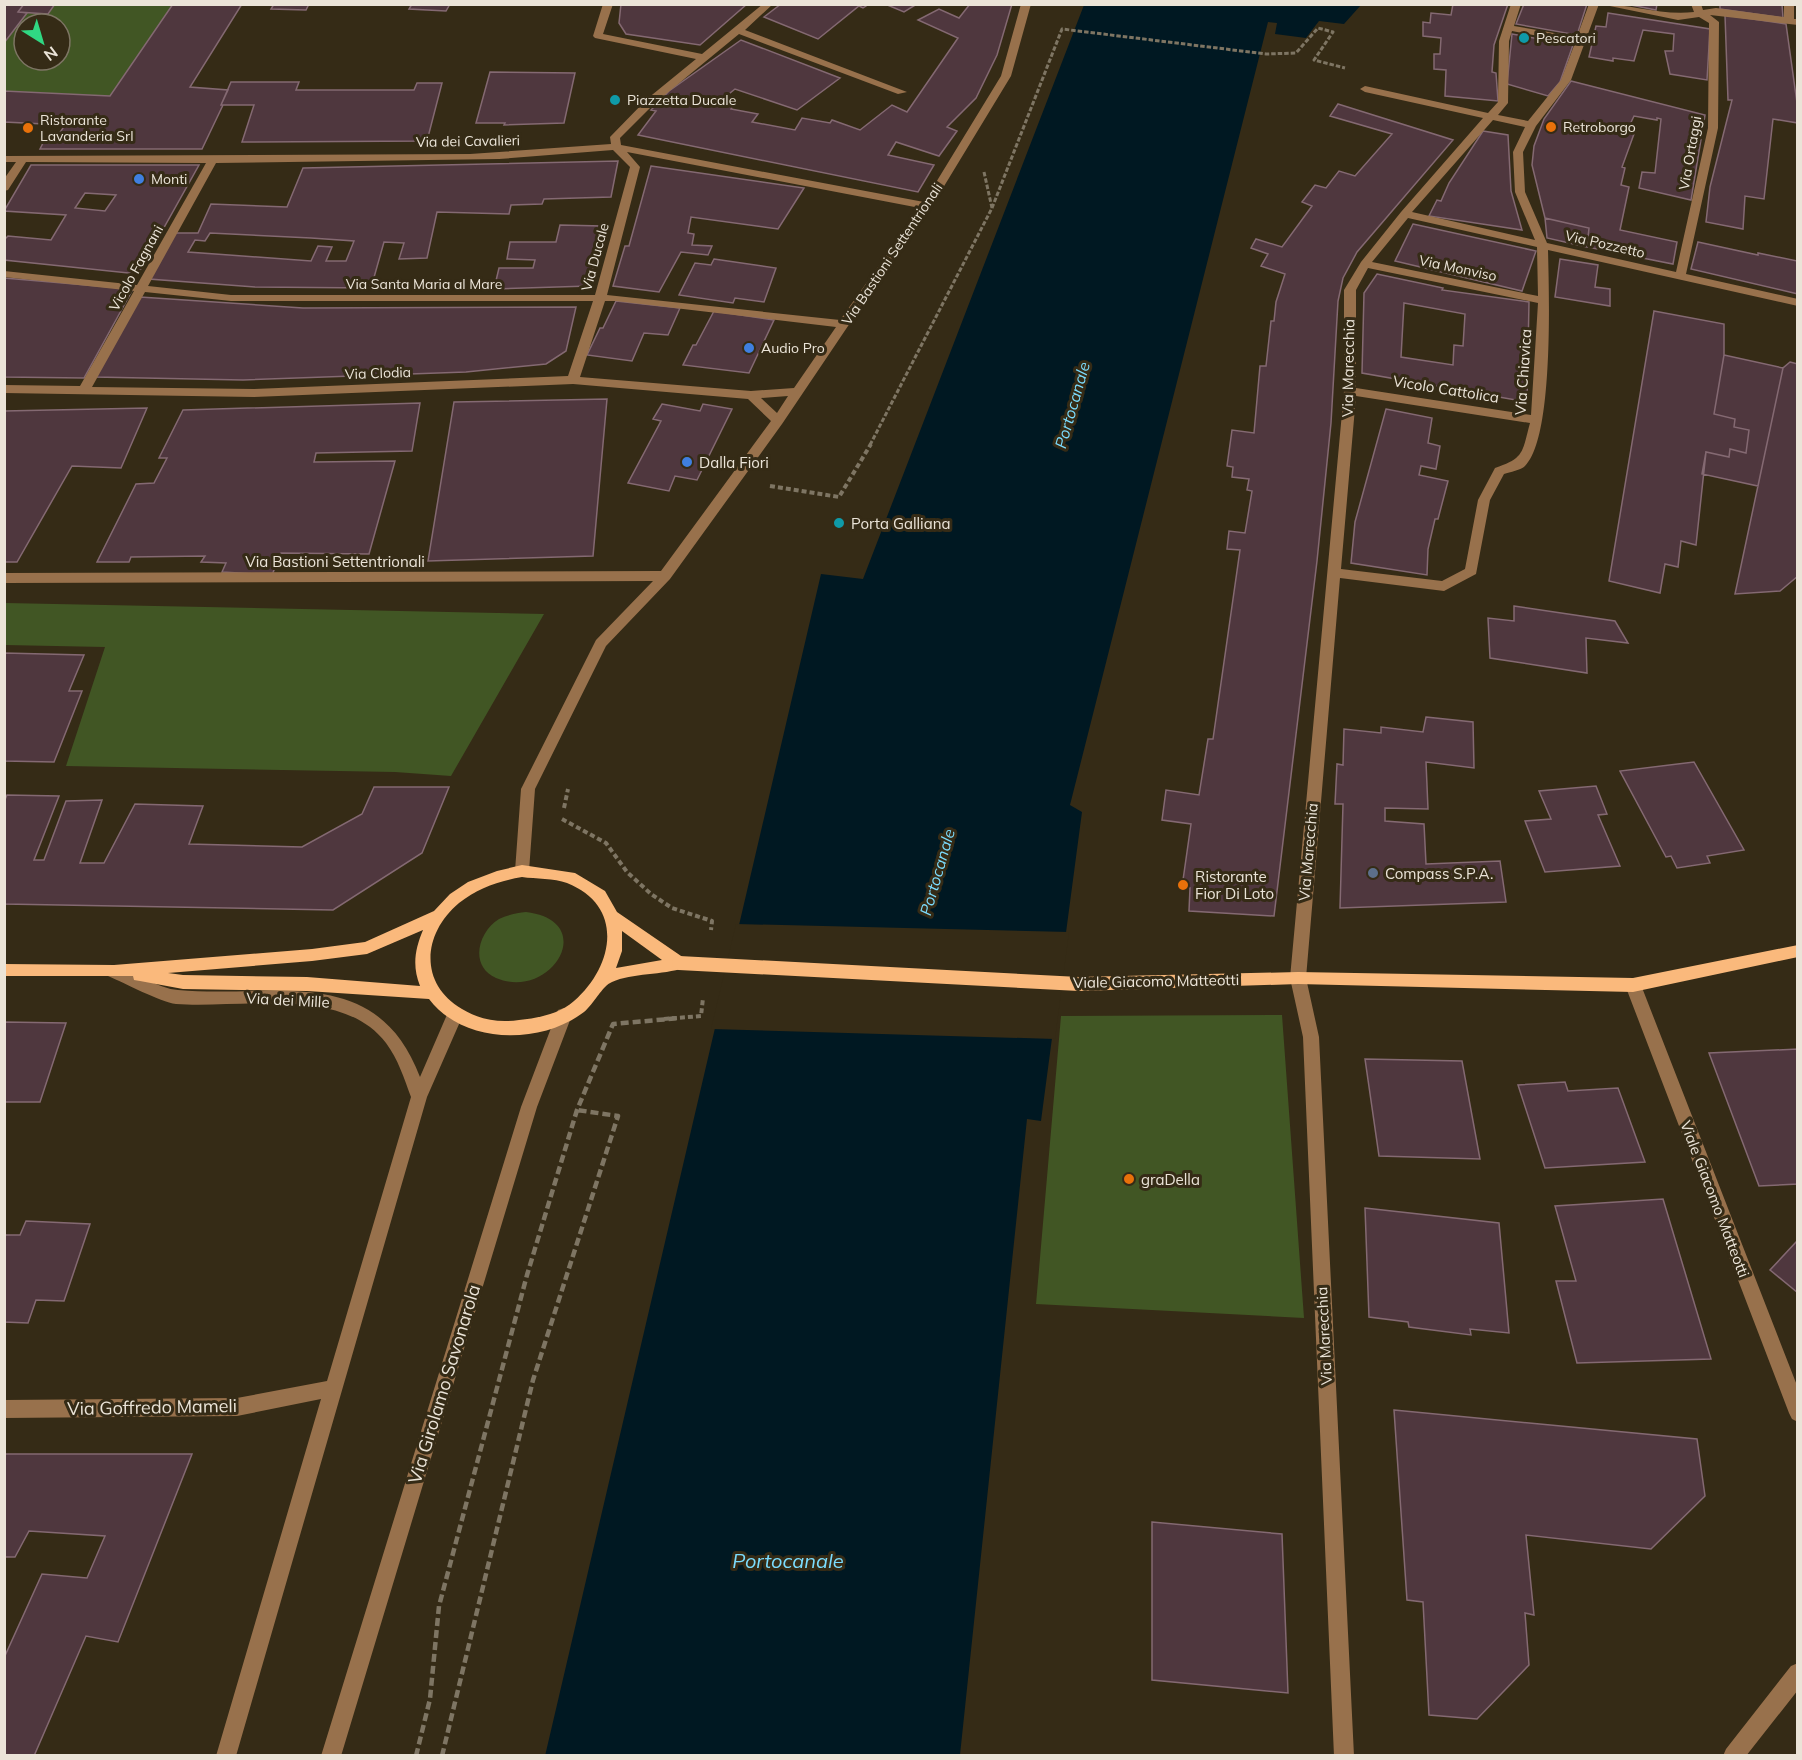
<svg xmlns="http://www.w3.org/2000/svg" width="1802" height="1760" font-family="Mulish,sans-serif">
  <rect width="100%" height="100%" fill="#352b16"/>
  <!-- green -->
  <path fill="#415624" fill-rule="evenodd" d="M55,5H173L110,96L5,91L4,43L27,13L48,14ZM24,24H60V60H24Z
    M5,603L544,614L451,776L395,772L66,766L105,647L5,645Z
    M526,912C600,921 551,1001 496,978C469,966 478,932 499,919C507,915 517,913 526,912Z
    M1282,1015L1304,1318L1036,1304L1061,1016Z"/>
  <!-- water -->
  <path fill="#001822" d="M1084,5H1361L1344,24L1319,21L1306,38L1275,34L1277,23L1268,22L1070,805L1082,812L1041,1121L1027,1119L960,1755L545,1756L821,574L863,579Z"/>
  <!-- pier -->
  <path fill="#352b16" d="M736,924L1069,932L1055,1039L711,1029Z"/>
  <!-- building -->
  <path fill="#4f373e" stroke="#846972" stroke-width="1.5" fill-rule="evenodd" d="M4,4H24L18,12L27,13L4,43Z
    M24,4H55L48,14L18,12Z
    M173,4H242L190,87L228,90L221,105H223L202,149H40L43,143H53L65,125L4,122V91L110,96Z
    M274,4H309L306,10L271,9Z
    M412,4H450L446,11L409,9Z
    M621,4H747L700,45L626,34L619,23Z
    M781,4H869L863,8L859,6L818,39L764,17Z
    M885,4H917L904,12Z
    M970,4H1012L997,55L976,98L947,127L957,131L939,156L896,142L888,155L934,165L918,192L638,135L656,111L651,110L669,91L741,40L840,78L797,110L735,89L719,102L734,104L731,109L758,114L752,122L795,130L802,118L830,123L832,120L860,130L892,105L907,112L958,38L918,20L939,9L959,18Z
    M1453,4H1508L1494,45L1492,72L1496,73L1498,101L1445,96L1446,70L1434,69V54H1440L1441,38L1423,36V22L1430,23L1431,13L1451,15Z
    M1524,4H1587L1577,35L1516,24Z
    M1626,4H1657L1656,10Z
    M1720,4H1782L1783,18L1720,9Z
    M1608,13L1710,29L1707,80L1670,74L1665,51H1673L1674,34L1643,30L1634,61L1613,58V61L1589,57L1596,26L1606,27Z
    M1725,15L1786,24L1798,110V123L1773,119L1764,199L1745,196L1743,229L1706,222L1710,187L1732,100H1728Z
    M1512,34L1573,45L1560,82L1548,96L1507,84Z
    M490,72L575,73L564,123L504,125L505,123H476Z
    M1571,81L1705,115L1691,200L1639,188L1642,172L1655,173L1661,119L1657,118V120L1634,116L1626,133L1634,134L1622,167L1625,168L1621,185L1629,187L1620,230L1677,242L1673,264L1587,247L1589,228L1545,218L1532,165L1534,146L1544,119Z
    M231,82H299L296,90H414L417,83H442L427,141L242,142L254,105H221Z
    M1338,104L1453,140L1357,252L1343,278L1338,301L1331,423L1317,561L1274,916L1189,911L1190,888L1182,887L1191,824L1162,820L1166,790L1199,795L1208,739H1213L1240,550L1227,549L1229,531L1245,533L1252,491L1247,490L1249,479L1232,477L1233,467L1227,466L1232,430L1254,433L1260,366H1266L1271,321H1274L1276,302L1285,274L1261,266L1268,254L1251,248L1256,239L1282,247L1312,206L1302,202L1315,185L1326,188L1339,171L1355,176L1392,134L1330,116Z
    M1483,131L1508,135L1511,191L1522,230L1429,216L1437,200L1441,201L1449,183Z
    M618,161L611,197L544,199L542,204L511,205L509,214L437,212L427,258L399,259L404,243L384,242L371,288L255,287L149,279L174,233H198L211,204L287,207L303,168ZM210,233L311,238L354,241L346,261H326L332,247L318,246L311,261L188,252L195,240L205,241Z
    M31,165H199L138,274L4,260V240L8,236L51,240L66,215L4,211ZM85,193L116,195L105,211L75,208Z
    M651,166L804,188L778,229L691,217L688,233L694,234L692,245L712,246L708,255L681,252L659,292L613,286L625,246H629Z
    M1545,218L1589,228L1587,247L1547,238Z
    M1413,224L1536,251L1522,291L1395,261Z
    M560,225L602,226L589,286L494,289L499,268H533L535,260L507,259L510,242H556Z
    M1698,242L1758,255V253L1797,261L1798,259V294L1691,269Z
    M714,259L776,268L764,302L735,298L733,303L679,295L695,263L711,265Z
    M1560,259L1598,265L1595,287L1610,289V306L1555,297Z
    M1377,274L1443,288L1442,290L1529,302L1527,402L1362,373L1364,293ZM1404,303L1465,314L1463,346L1454,345L1453,365L1401,357Z
    M4,278L133,289L84,378L4,377Z
    M140,297L303,308L576,307L566,351L546,364L466,372L243,380L95,377Z
    M616,301L680,308L668,335L644,333L632,361L587,355L600,328H603Z
    M714,311L774,320L749,373L683,365L693,345H696Z
    M1654,311L1724,324V355L1714,414L1735,419L1734,427L1749,430L1746,453L1730,449L1729,457L1706,452L1696,545L1681,541L1678,567L1665,564L1660,593L1609,581Z
    M1724,355L1783,368L1758,486L1702,474L1706,452L1729,457L1730,449L1746,453L1749,430L1734,427L1735,419L1714,414Z
    M1790,362L1798,364V576L1780,591L1735,594L1783,368Z
    M607,399L593,556L428,561L454,402Z
    M420,403L412,451L316,453L314,462L395,461L369,554L281,553L272,575L222,572L226,563L201,562L205,556L131,557L129,562H97L136,484L154,483L167,458H159L183,410Z
    M662,404L700,411L703,404L732,409L697,480L675,476L669,491L628,483L661,421L653,419Z
    M147,408L121,468L72,466L17,562H4V411Z
    M1386,409L1432,418L1428,443L1440,446L1436,469L1421,466L1419,475L1448,481L1438,519H1435L1428,549L1427,575L1351,563L1355,522Z
    M1514,606L1615,621L1628,643L1586,638L1587,673L1490,658L1488,618L1514,621Z
    M4,653L84,655L69,691H82L54,762L4,761Z
    M1426,717L1473,722L1474,768L1426,762L1428,809L1385,808V821L1424,824L1426,864L1500,861L1506,902L1340,908L1343,804H1335L1337,764L1343,765L1344,729L1381,733V727L1423,732Z
    M1694,762L1744,850L1707,856L1710,863L1677,868L1671,856L1666,857L1620,771Z
    M1596,786L1607,814L1598,815L1620,866L1545,872L1525,821L1551,819L1539,791Z
    M374,787H449L422,853L333,910L4,904V802L7,795L59,796L34,860H44L66,801L102,800L80,863H104L135,804L203,806L189,844L302,847L362,814Z
    M4,1022L66,1023L40,1102H4Z
    M1798,1049V1184L1759,1186L1709,1053Z
    M1365,1059L1462,1061L1480,1159L1379,1156Z
    M1565,1082L1568,1091L1618,1088L1645,1162L1545,1168L1518,1085Z
    M1663,1199L1711,1359L1577,1363L1556,1281H1576L1555,1206Z
    M1365,1208L1499,1223L1509,1333L1470,1329L1471,1335L1409,1327L1408,1322L1369,1317Z
    M26,1221L90,1224L64,1301L36,1300L28,1323L4,1322V1235H20Z
    M1798,1240V1293L1770,1270Z
    M1394,1410L1697,1439L1705,1496L1651,1549L1526,1535L1534,1615L1525,1613L1529,1665L1477,1719L1429,1715L1423,1602L1407,1600Z
    M4,1454H192L118,1642L86,1636L34,1756H4V1658L42,1574L87,1578L105,1536L29,1531L15,1557H4Z
    M1152,1522L1282,1534L1288,1693L1152,1680Z"/>
  <g fill="none" stroke-linecap="round" stroke-linejoin="round">
    <!-- path-far2 -->
    <path stroke="#7e7563" stroke-width="3" stroke-dasharray="4.5 2" stroke-linecap="butt" d="M984,172L992,208
      M870,445L992,208L1062,29L1266,54L1296,53L1318,28L1333,32L1314,60L1345,68"/>
    <!-- path-far1 -->
    <path stroke="#7e7563" stroke-width="4" stroke-dasharray="5 3" stroke-linecap="butt" d="M770,486L839,497L871,444
      M564,808L568,789
      M562,819L606,843L627,872L651,894L672,908L712,921L711,930
      M664,1019L701,1016L703,998"/>
    <!-- path -->
    <path stroke="#7e7563" stroke-width="4.5" stroke-dasharray="8 4" stroke-linecap="butt" d="M416,1756L430,1699L439,1606L527,1275L577,1110L613,1024L680,1018
      M442,1756L533,1380L618,1116L577,1110"/>
    <!-- minor -->
    <path fill="#98714c" fill-rule="evenodd" d="M603,4H613L603,34L702,54L763,4H773L745,30L907,92L898,94L739,34L655,103L620,138L621,145L924,202L1001,76L1021,4H1031L1011,76L932,206L879,280L782,424L670,579L606,646L535,789L529,871L527,875H517L515,871L521,789L596,640L653,581L4,583V573L661,571L771,421L748,399L573,384L254,397L4,393V385L80,386L134,291L4,277V271L137,285L206,163L26,162L8,190L4,191V179L16,162H4V156L470,154L611,144L610,137L647,99L696,59L595,38L593,36ZM613,150L630,167L595,295H231L148,286L216,163L499,159ZM627,152L920,208L840,320L607,295L640,167ZM145,292L231,301H593L568,376L254,389L92,387ZM605,301H615L836,327L794,388L751,391L580,377ZM788,396L777,413L761,398Z
      M1511,4H1521L1514,26L1577,37L1589,4H1599L1571,80L1536,126L1523,152L1525,192L1547,243L1676,272L1708,128L1709,23L1699,17L1678,20L1600,4C1631,4 1663,16 1694,12L1691,4H1701L1703,10L1716,8L1784,17V4H1794V19H1798V25L1710,15L1719,22L1718,128L1686,274L1798,299V306L1548,250C1549,292 1554,438 1525,466C1521,470 1510,472 1504,474L1490,500L1476,574L1444,591L1340,578L1306,978L1319,1037L1354,1756H1334L1303,1037L1290,978L1344,391V290L1361,262L1401,212L1483,118L1365,92L1360,89L1365,86L1488,113L1498,102L1499,41ZM1512,31L1575,43L1561,80L1528,121L1498,115L1508,103L1509,41ZM1493,120L1525,127L1513,152L1515,192L1535,240L1412,212ZM1408,218L1537,247L1538,296L1372,262ZM1368,268L1538,303L1531,415L1356,388V290ZM1356,396L1530,423C1522,452 1525,458 1495,468L1478,500L1465,569L1442,581L1341,569Z
      M114,965C133,971 159,989 178,990C273,999 376,961 420,1077L449,1010L455,1008L461,1010L463,1015L427,1097L236,1756H216L321,1399L237,1416L4,1418V1400L237,1398L327,1381L411,1097C404,1078 398,1059 386,1043C342,985 240,1009 176,1004C160,1002 125,983 108,976L106,971L108,966Z
      M1633,978L1639,980L1641,985L1798,1388V1422L1792,1419L1789,1413L1625,985L1627,980Z
      M564,1008L570,1010L572,1015L537,1107L341,1756H321L521,1107L556,1015L558,1010Z
      M1798,1663V1690L1746,1756H1723L1726,1749L1791,1666Z"/>
    <!-- major -->
    <path fill="#fab97c" fill-rule="evenodd" d="M522,865L575,873L605,891L617,912L684,958L687,963L684,968C663,975 632,973 612,982C602,986 594,1004 584,1012C541,1045 464,1045 429,999L307,991L183,989L140,981L134,980L133,976H4V964L114,965L312,949L365,942L434,911L450,894L468,882L497,871ZM522,877C536,879 554,878 567,883C625,906 614,966 574,1001C559,1014 539,1018 519,1020C499,1023 480,1020 462,1009C419,984 422,934 459,903C478,888 499,881 522,877ZM423,930C415,949 412,966 420,986L307,977L183,975L168,973L312,961L367,954ZM622,931L662,960L616,968L622,951Z
      M1798,945V957L1633,992L1298,984L1079,991L1073,989L1071,984L1073,979L1079,977L1298,972L1633,978Z"/>
    <!-- major-bridge -->
    <path stroke="#fab97c" stroke-width="14" d="M679,963L1079,984"/>
  </g>
  <!-- markers -->
  <g fill="#0f9aa8" stroke="#352b16" stroke-width="2">
    <circle cx="1524" cy="38" r="6"/>
    <circle cx="615" cy="100" r="6"/>
    <circle cx="839" cy="523" r="6"/>
  </g>
  <g fill="#e8710a" stroke="#352b16" stroke-width="2">
    <circle cx="1551" cy="127" r="6"/>
    <circle cx="28" cy="128" r="6"/>
    <circle cx="1183" cy="885" r="6"/>
    <circle cx="1129" cy="1179" r="6"/>
  </g>
  <g fill="#3f7fe0" stroke="#352b16" stroke-width="2">
    <circle cx="139" cy="179" r="6"/>
    <circle cx="749" cy="348" r="6"/>
    <circle cx="687" cy="462" r="6"/>
  </g>
  <circle fill="#5c6f8a" stroke="#352b16" stroke-width="2" cx="1373" cy="873" r="6"/>
  <g text-anchor="middle" dominant-baseline="central" stroke-width="6" stroke-linejoin="round" paint-order="stroke">
    <!-- far-poi labels -->
    <g font-size="14" fill="#ebe4d8" stroke="#352b16" text-anchor="start">
      <text x="1536" y="38">Pescatori</text>
      <text x="627" y="100">Piazzetta Ducale</text>
      <text x="40" y="120">Ristorante<tspan x="40" dy="16">Lavanderia Srl</tspan></text>
      <text x="1563" y="127">Retroborgo</text>
      <text x="151" y="179">Monti</text>
      <text x="761" y="348">Audio Pro</text>
    </g>
    <!-- far-street labels -->
    <g font-size="14" fill="#ebe4d8" stroke="#352b16">
      <text transform="translate(468 141) rotate(-1)">Via dei Cavalieri</text>
      <text transform="translate(1690 153) rotate(-80)">Via Ortaggi</text>
      <text transform="translate(1605 244) rotate(13)">Via Pozzetto</text>
      <text transform="translate(892 254) rotate(-56)">Via Bastioni Settentrionali</text>
      <text transform="translate(595 257) rotate(-75)">Via Ducale</text>
      <text transform="translate(136 268) rotate(-61)">Vicolo Fagnani</text>
      <text transform="translate(1458 268) rotate(12)">Via Monviso</text>
      <text x="424" y="284">Via Santa Maria al Mare</text>
      <text transform="translate(378 373) rotate(-2)">Via Clodia</text>
    </g>
    <!-- street labels -->
    <g font-size="15" fill="#ebe4d8" stroke="#352b16">
      <text transform="translate(1348 368) rotate(-89)">Via Marecchia</text>
      <text transform="translate(1523 372) rotate(-86)">Via Chiavica</text>
      <text transform="translate(1446 389) rotate(9)">Vicolo Cattolica</text>
      <text x="335" y="561">Via Bastioni Settentrionali</text>
      <text transform="translate(1308 852) rotate(-85)">Via Marecchia</text>
      <text transform="translate(1156 981) rotate(-1)">Viale Giacomo Matteotti</text>
      <text transform="translate(288 1000) rotate(3)">Via dei Mille</text>
      <text transform="translate(1715 1199) rotate(69)">Viale Giacomo Matteotti</text>
      <text transform="translate(1324 1336) rotate(-93)">Via Marecchia</text>
    </g>
    <!-- poi labels -->
    <g font-size="15" fill="#ebe4d8" stroke="#352b16" text-anchor="start">
      <text x="699" y="462">Dalla Fiori</text>
      <text x="851" y="523">Porta Galliana</text>
      <text x="1385" y="873">Compass S.P.A.</text>
      <text x="1195" y="876">Ristorante<tspan x="1195" dy="17">Fior Di Loto</tspan></text>
      <text x="1141" y="1179">graDella</text>
    </g>
    <!-- water labels -->
    <g font-size="16" font-style="italic" fill="#7bdcfe" stroke="#352b16">
      <text transform="translate(1072 405) rotate(-74)">Portocanale</text>
      <text transform="translate(937 872) rotate(-74)">Portocanale</text>
    </g>
    <!-- near-street labels -->
    <g font-size="18" fill="#ebe4d8" stroke="#352b16">
      <text transform="translate(444 1384) rotate(-73)">Via Girolamo Savonarola</text>
      <text transform="translate(152 1407) rotate(-1)">Via Goffredo Mameli</text>
    </g>
    <!-- near-water labels -->
    <g font-size="20" font-style="italic" fill="#7bdcfe" stroke="#352b16">
      <text x="788" y="1560">Portocanale</text>
    </g>
  </g>
  <!-- border -->
  <rect width="1802" height="1760" fill="none" stroke="#ebe4d8" stroke-width="12"/>
  <!-- north arrow -->
  <g transform="translate(42 42) rotate(143)"><circle r="28" fill="#352b16" stroke="#7e7564" stroke-width="1.5"/>
  <path d="M0-4.5L10 22L0 15L-10 22Z" fill="#30d883"/>
  <text y="-9" font-size="16" font-weight="bold" text-anchor="middle" fill="#ebe4d8">N</text>
  </g>
</svg>
